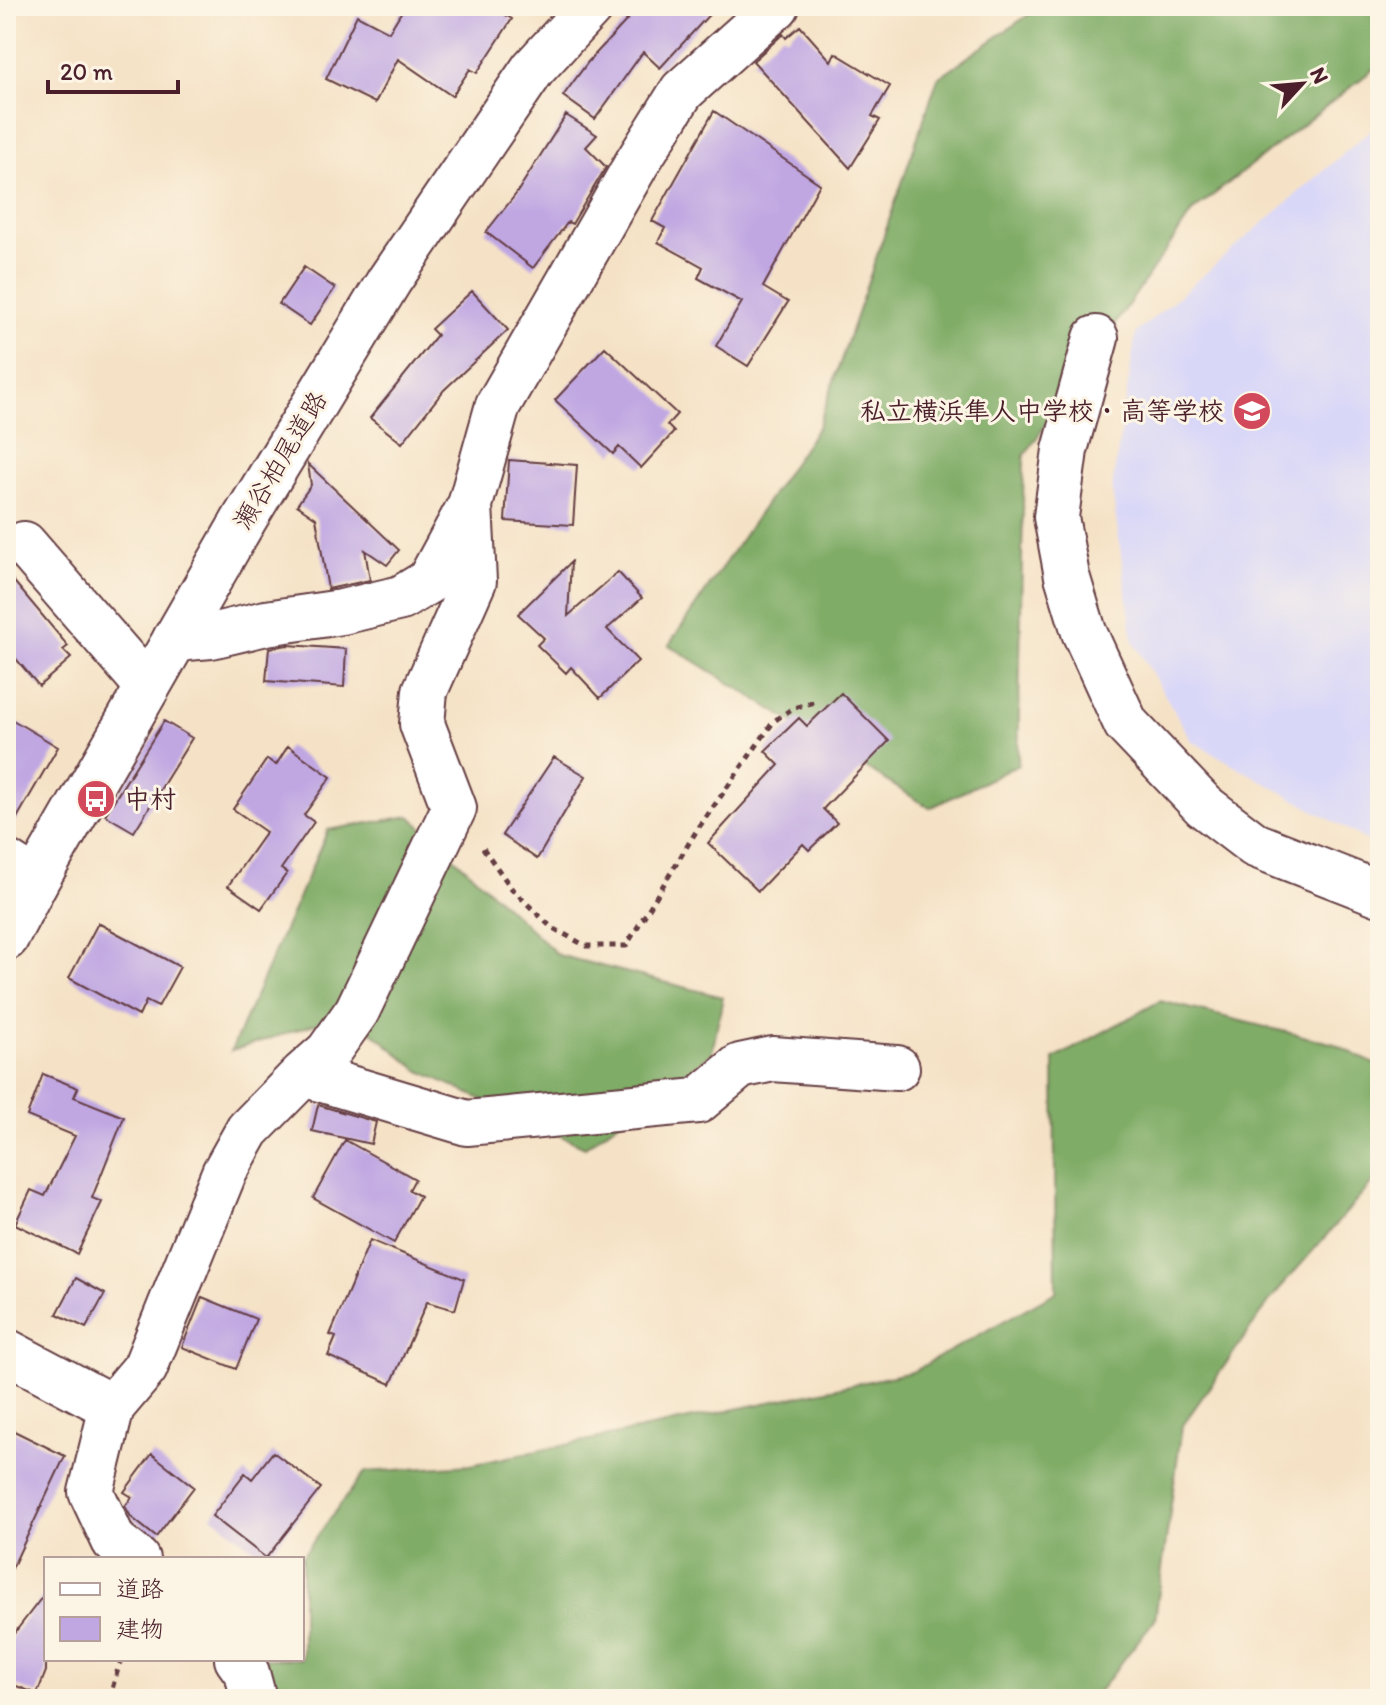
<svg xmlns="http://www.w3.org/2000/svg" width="1386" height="1705" font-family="Itim,'Klee One',sans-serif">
  <rect width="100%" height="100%" fill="#fcf5e5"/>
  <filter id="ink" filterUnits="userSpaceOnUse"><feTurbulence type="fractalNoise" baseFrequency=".0125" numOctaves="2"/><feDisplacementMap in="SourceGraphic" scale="16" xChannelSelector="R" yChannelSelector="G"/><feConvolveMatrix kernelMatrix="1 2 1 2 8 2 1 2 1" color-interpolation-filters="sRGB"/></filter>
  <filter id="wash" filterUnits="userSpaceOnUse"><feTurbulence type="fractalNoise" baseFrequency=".006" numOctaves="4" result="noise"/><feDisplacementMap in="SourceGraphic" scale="32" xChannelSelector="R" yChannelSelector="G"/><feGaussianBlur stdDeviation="1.8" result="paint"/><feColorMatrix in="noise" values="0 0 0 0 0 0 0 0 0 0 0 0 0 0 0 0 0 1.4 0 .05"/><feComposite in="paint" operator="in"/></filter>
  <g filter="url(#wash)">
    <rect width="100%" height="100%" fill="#f5e2c6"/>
    <!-- built -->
    <path fill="#d9d7f8" d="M1380,122V848L1192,741L1133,641L1112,489L1136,333Z"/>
    <!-- forest -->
    <path fill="#7fac66" stroke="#646648" stroke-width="2" d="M1041,6H1380V64L1193,211L1024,456L1018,765L930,808L669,645L818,427L938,78Z
      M410,816L558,955L723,997L712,1053L585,1147L418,1070L349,1013L231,1051L328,830Z
      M1160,1001L1335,1044L1380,1067V1174L1275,1294L1182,1426L1155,1619L1093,1699H266L257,1659H302V1559H300L365,1472L471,1465L912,1372L1056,1292L1054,1059Z"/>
    <g id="blocks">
      <!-- building -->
      <path fill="#c0a7e2" d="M405,6H491L512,19L477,73L470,69L452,96L398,59L375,103L326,79L357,15L389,32Z
        M640,6H717L660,68L643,52L595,119L563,96L588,62Z
        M800,26L831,61L835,53L890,86L872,116L880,120L850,168L753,61L783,34L786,38Z
        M714,111L820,184L763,287L788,302L748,366L716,346L742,302L698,278L703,267L658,242L665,228L652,221Z
        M566,115L597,135L586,147L606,167L572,224L568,222L533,268L486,232L516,194Z
        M304,267L335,288L310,325L279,304Z
        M472,291L508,330L444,390L402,443L370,418L437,335L431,329Z
        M605,347L677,414L667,425L674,432L641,468L619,447L613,454L555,400Z
        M509,460L577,465L573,525L505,521Z
        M308,464L399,550L387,565L365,550L370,580L328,589L316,518L297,505L311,485Z
        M571,562L568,616L618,572L642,598L607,629L638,661L600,698L571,667L566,673L537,645L544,638L518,614Z
        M6,572L68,646L63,650L71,658L39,686L6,647Z
        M288,645L346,649L344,687L266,681L269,648Z
        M841,693L889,741L823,809L837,823L809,850L803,844L758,891L708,843L779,765L765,751L799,718L807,726Z
        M6,716L58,747L6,837Z
        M164,721L192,738L134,832L105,815Z
        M288,746L331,777L304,815L314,822L281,869L287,873L261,909L228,886L266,832L233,809L267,759L276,765Z
        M554,757L586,776L537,859L502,835Z
        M98,923L180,967L158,1007L146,1001L139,1016L69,978Z
        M43,1074L78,1088L74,1097L124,1117L92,1198L102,1202L77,1254L15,1224L31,1190L45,1196L75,1136L27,1116Z
        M318,1105L376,1122L371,1144L312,1131Z
        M345,1140L415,1179L409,1190L420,1196L394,1243L313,1198Z
        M370,1240L464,1279L455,1310L427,1302L391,1384L328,1356L336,1337L330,1335Z
        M76,1278L105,1294L86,1328L57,1314Z
        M202,1297L256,1319L236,1369L182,1347Z
        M6,1427L65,1456L6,1581Z
        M273,1452L321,1488L266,1558L212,1516L245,1473L252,1479Z
        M152,1454L194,1487L156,1537L131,1517L125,1506L132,1497L124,1492Z
        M46,1592V1671L37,1694L6,1682V1644Z"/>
    </g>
  </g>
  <g filter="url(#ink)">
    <use href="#blocks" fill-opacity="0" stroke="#643c42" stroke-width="2"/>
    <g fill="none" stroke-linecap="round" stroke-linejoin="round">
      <defs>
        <path id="minor" d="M1096,338L1065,450L1056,517L1067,576L1084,632L1126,724L1204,806L1255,845L1380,894
          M24,544L147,686
          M175,639L211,636L266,623L342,612L401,598L429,581L470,505L498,405L637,163L682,91L777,6
          M6,862L36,881
          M303,1074L467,1123L698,1101L740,1066L773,1059L897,1068
          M6,1351L112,1407L91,1492L114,1541L137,1559
          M112,1407L145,1368L224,1173L248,1130L303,1074L328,1052L357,1011L454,808L422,724L425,691L474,581L470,505
          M237,1659L247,1673L254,1699"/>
        <path id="major" d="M6,938L36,881L245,518L389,281L533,69L591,6"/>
      </defs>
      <!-- minor casing -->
      <use href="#minor" stroke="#643c42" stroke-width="48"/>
      <!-- major casing -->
      <use href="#major" stroke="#643c42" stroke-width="48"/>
      <!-- path -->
      <path stroke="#643c42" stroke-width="5" stroke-dasharray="6 6" stroke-linecap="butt" d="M483,848L512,889L551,927L586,946H626L697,830L774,721L793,708L815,702
        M6,1698L9,1699
        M109,1699L121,1659"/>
      <!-- minor -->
      <use href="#minor" stroke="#fff" stroke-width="44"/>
      <!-- major -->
      <use href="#major" stroke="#fff" stroke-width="44"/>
    </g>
  </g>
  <!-- icons -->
  <defs>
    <symbol id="school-disc" viewBox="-11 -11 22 22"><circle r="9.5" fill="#d1495b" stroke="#fcf5e5"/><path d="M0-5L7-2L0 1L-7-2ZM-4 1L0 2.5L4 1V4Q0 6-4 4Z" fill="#fff"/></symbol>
    <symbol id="bus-disc" viewBox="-11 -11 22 22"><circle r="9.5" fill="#d1495b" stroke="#fcf5e5"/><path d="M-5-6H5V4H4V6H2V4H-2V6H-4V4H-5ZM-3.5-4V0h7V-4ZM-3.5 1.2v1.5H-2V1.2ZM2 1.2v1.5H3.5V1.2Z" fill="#fff"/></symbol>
  </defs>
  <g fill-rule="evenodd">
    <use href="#school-disc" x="1230" y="389" width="44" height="44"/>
    <use href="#bus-disc" x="74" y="777" width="44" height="44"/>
  </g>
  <g text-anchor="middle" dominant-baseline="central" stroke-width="6" stroke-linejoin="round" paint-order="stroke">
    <!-- poi labels -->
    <g font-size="26" font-weight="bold" fill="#4a1f2b" stroke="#fcf5e5" text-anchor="end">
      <text x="1224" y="411">私立横浜隼人中学校・高等学校</text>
      <text x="124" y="799" text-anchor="start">中村</text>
    </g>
    <!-- street labels -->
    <g font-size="26" fill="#4a1f2b" stroke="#fcf5e5">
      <text transform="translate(280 460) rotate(-59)">瀬谷柏尾道路</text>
    </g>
  </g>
  <!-- margin -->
  <rect width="1386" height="1705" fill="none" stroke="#fcf5e5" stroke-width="32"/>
  <!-- legend -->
  <rect x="44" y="1557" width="260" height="104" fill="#fcf5e5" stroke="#b59f9b" stroke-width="2"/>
  <rect x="60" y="1583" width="40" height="12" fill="#ffffff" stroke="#b59f9b" stroke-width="2"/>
  <text x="116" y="1597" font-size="24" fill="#4a1f2b">道路</text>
  <rect x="60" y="1617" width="40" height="24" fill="#c0a7e2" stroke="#b59f9b" stroke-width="2"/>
  <text x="116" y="1637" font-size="24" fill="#4a1f2b">建物</text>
  <!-- north arrow -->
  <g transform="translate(1302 84) rotate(64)" stroke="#fcf5e5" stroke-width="6" paint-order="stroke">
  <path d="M0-6L14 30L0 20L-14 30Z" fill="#4a1f2b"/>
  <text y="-12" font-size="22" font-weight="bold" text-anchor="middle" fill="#4a1f2b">N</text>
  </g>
  <!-- scale -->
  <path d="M48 80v12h130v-12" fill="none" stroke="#4a1f2b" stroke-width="4"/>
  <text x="60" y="80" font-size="24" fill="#4a1f2b" stroke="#fcf5e5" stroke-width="6" paint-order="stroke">20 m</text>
</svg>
